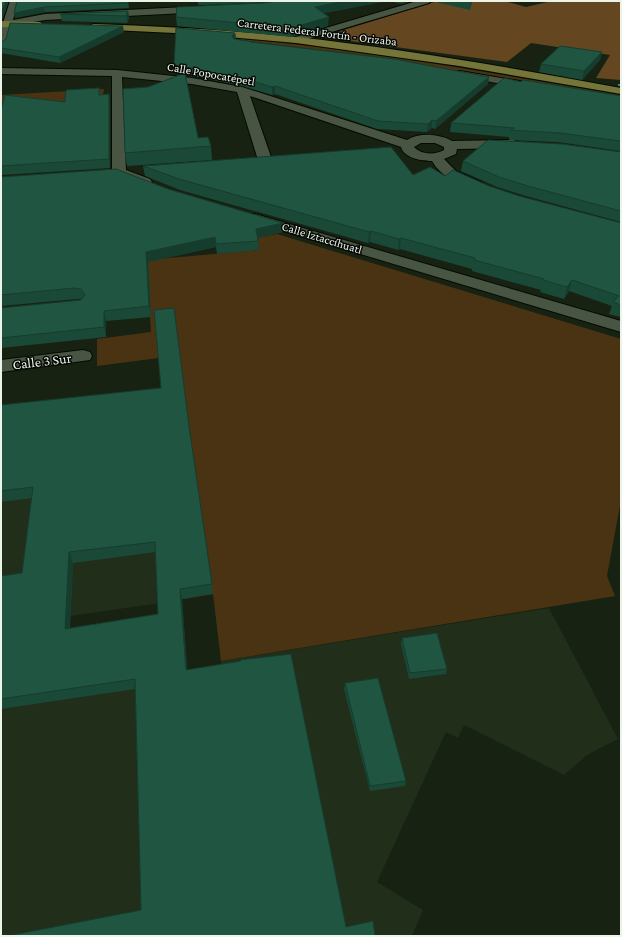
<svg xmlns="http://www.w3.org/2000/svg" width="622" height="937" font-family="'Crimson Pro',serif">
  <rect width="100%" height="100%" fill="#182212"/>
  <!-- built -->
  <path fill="#212e19" d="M153,442L160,603L1,626V460Z
    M549,608L618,739L587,755L564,775L464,725L458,738L446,732L377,882L423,910L412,936H259L221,661Z
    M136,628L145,936H1V649Z"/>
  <!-- green -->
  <path fill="#4a3313" d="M242,38L371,53L621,95V98L367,56L240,40Z
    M104,89L103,95L63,110L1,102V95Z
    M277,234L621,339V500L607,576L615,596L221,661L213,594L160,603L167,440L159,358L97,366V339L151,332L146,260L259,250L257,238Z"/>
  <!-- forest -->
  <path fill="#644721" d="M438,1H504L526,7L552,1H621V80L596,78L610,55L531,43L507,62L321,37Z"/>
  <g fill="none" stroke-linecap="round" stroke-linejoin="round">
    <!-- stream -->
    <path fill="#4f7775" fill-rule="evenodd" d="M618,84H621V86H618Z"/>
    <defs>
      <path id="minor" d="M10,1H18L13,20L45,14L206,6L210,9L206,12L45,20L11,26L6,44L1,47V29Z
        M417,1H430L429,3L298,42L295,43L290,40L292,38Z
        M1,68L117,70L192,78L242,87L407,140C420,132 439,134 452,141L513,140L517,141L519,144L517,147L513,148L457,149L456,154L444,159L457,172L481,182L483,185L481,188L476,189C459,185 441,177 432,161C421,161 404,158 401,147L250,96L272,160L270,163H260L258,160L237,92L192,84L122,77L126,170L150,179L152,182L150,185L145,186L114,175L112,172V76L1,74ZM421,143H435L444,147V150C435,155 422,155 414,147Z
        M460,71L531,83L536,86L531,89L456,76L455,74L456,72Z
        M255,214L621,321V332L250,221L248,218L250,215Z
        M83,350L90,352L92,356L90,360L1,372V360Z"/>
      <path id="major" d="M1,21L40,22L45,25L40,28L1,27Z
        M94,24C161,26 229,30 296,37C405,49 513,68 621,88V94L459,66L296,43L195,34L91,29L89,27L91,25Z"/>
    </defs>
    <!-- minor casing -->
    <use href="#minor" stroke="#040b01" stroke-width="2"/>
    <!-- major casing -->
    <use href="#major" stroke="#040b01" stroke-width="2"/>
    <!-- minor -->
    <use href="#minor" fill="#495543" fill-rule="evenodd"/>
    <!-- major -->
    <use href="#major" fill="#757439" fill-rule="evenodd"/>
  </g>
  <!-- wall -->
  <path fill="#1b4938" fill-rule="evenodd" d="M17,1H128L129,8L45,12L15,18L14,13Z
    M197,1H387L324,13L328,26L292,37L177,26L176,17L273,2L199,5Z
    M390,1H411L402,4Z
    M431,1H472L470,10Z
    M128,11L129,18L127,23L62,21L60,14Z
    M124,32L60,63L1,53V42Z
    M235,33L236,39L253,42L254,43L489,77L488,84L435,129L432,128L427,132L377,129L275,94L272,95L242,86L185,74L198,138L211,146L212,160L127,166L125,153L148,87L182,74L175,72L174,65Z
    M602,52L600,60L582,80L539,72L541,64Z
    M521,82L621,96V151L558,142L509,140V137L450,132L451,123Z
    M99,88L101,95L110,102V168L1,175V110L65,102Z
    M621,152V222L526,196L497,187L461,171L463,161Z
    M143,166L445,176L489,186L519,196L621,223V317L609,314L612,306L569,291L564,299L540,292L541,290L472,271V269L400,249L398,250L370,242L368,243L180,190L145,176Z
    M1,177L168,189L283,232L258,238L259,250L217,254L216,247L148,262L151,317L106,321V337L1,348V308L81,300L82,299H77L1,306Z
    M1,405L190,437L213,594L182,599L187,670L346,927L375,936L141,910L135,689L1,709V576L22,573L32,498L1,502ZM156,552L158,614L70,628L73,563Z
    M402,638L447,669L446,674L409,679L401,644Z
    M345,683L406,781L405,786L370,791L344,689Z"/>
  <!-- shaded-wall -->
  <path fill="#163c2e" d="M6,1H9L2,20H1V14Z
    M345,1H387L315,15V7Z
    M402,1H411L402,4Z
    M471,1H472L470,10Z
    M44,7L45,12L15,18L14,13Z
    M128,11L129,18L127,23L126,16Z
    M329,17L328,26L292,37L291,28Z
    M123,26L124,32L60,63L59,57Z
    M235,33L236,39L232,43V36Z
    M602,52L600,60L582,80L584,71Z
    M489,77L488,84L435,129L436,121Z
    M275,86V94L272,95V87Z
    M109,94L110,102V168L109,159Z
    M432,120V128L427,132L428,124Z
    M283,223V232L257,238L256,229Z
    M371,231L370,242L368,243L369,232Z
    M215,237L216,247L148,262L151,317L149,306L146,252Z
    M401,238L400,249L398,250L399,239Z
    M572,280L569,291L564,299L567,287Z
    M104,311L106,321V337L104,327Z
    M69,552L73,563L69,638L65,629Z
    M180,589L182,599L188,680L186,670Z"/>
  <!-- building -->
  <path fill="#1f5541" stroke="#163c2e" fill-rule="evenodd" d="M1,1H6L1,14Z
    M17,1H128V3L44,7L14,13Z
    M278,1H345L315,7L329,17L291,28L176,17L177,7L263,3Z
    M128,11L126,16L60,14Z
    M10,23L123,26L59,57L1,48V42L6,39Z
    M176,28L235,33L232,36L234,39L253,42H251L394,59L489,77L436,121L432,120L428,124L378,121L275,86L272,87L242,78L174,65Z
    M560,46L602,52L584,71L541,64Z
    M185,73L198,138L208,137L211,146L125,153L123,89L148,87Z
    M504,78L521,82L523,80L621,96V141L560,133L510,130L515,128L451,123Z
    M99,88V95L109,94V159L1,166V110L5,95L65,102L66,90Z
    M488,140L562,144L621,152V211L528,186L499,177L463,161Z
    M391,147L413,175L430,167L445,176L453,170L489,186L519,196L621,223V305L613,302L619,296L572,280L567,287L543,280L544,279L474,260L475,258L401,238L399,239L371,231L369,232L179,179L143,166Z
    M116,169L168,189L283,223L256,229L258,241L216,244L215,237L146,252L149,306L104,311V327L1,338V308L81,300L85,295L81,289L74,288L1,295V177Z
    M174,308L189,426L212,584L180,589L186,670L241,661L240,660L291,654L346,927L373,921L375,936H7L141,910L135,679L1,699V576L22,573L33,487L1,491V405L161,388L154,310ZM155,542L158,614L65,629L69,552Z
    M437,633L447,669L410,673L402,638Z
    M378,678L406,781L370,786L345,683Z"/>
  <g text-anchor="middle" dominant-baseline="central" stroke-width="3" stroke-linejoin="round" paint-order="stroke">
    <!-- far-street labels -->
    <g font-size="12" fill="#ecf3e9" stroke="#060a05">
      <text transform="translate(317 32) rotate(7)">Carretera Federal Fortín - Orizaba</text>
      <text transform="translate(211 74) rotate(10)">Calle Popocatépetl</text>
      <text transform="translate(322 238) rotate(17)">Calle Iztaccíhuatl</text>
    </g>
    <!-- street labels -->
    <g font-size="14" fill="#ecf3e9" stroke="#060a05">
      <text transform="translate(42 361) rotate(-7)">Calle 3 Sur</text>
    </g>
  </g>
  <!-- border -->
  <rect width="622" height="937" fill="none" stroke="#ecf3e9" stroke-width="4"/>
</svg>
